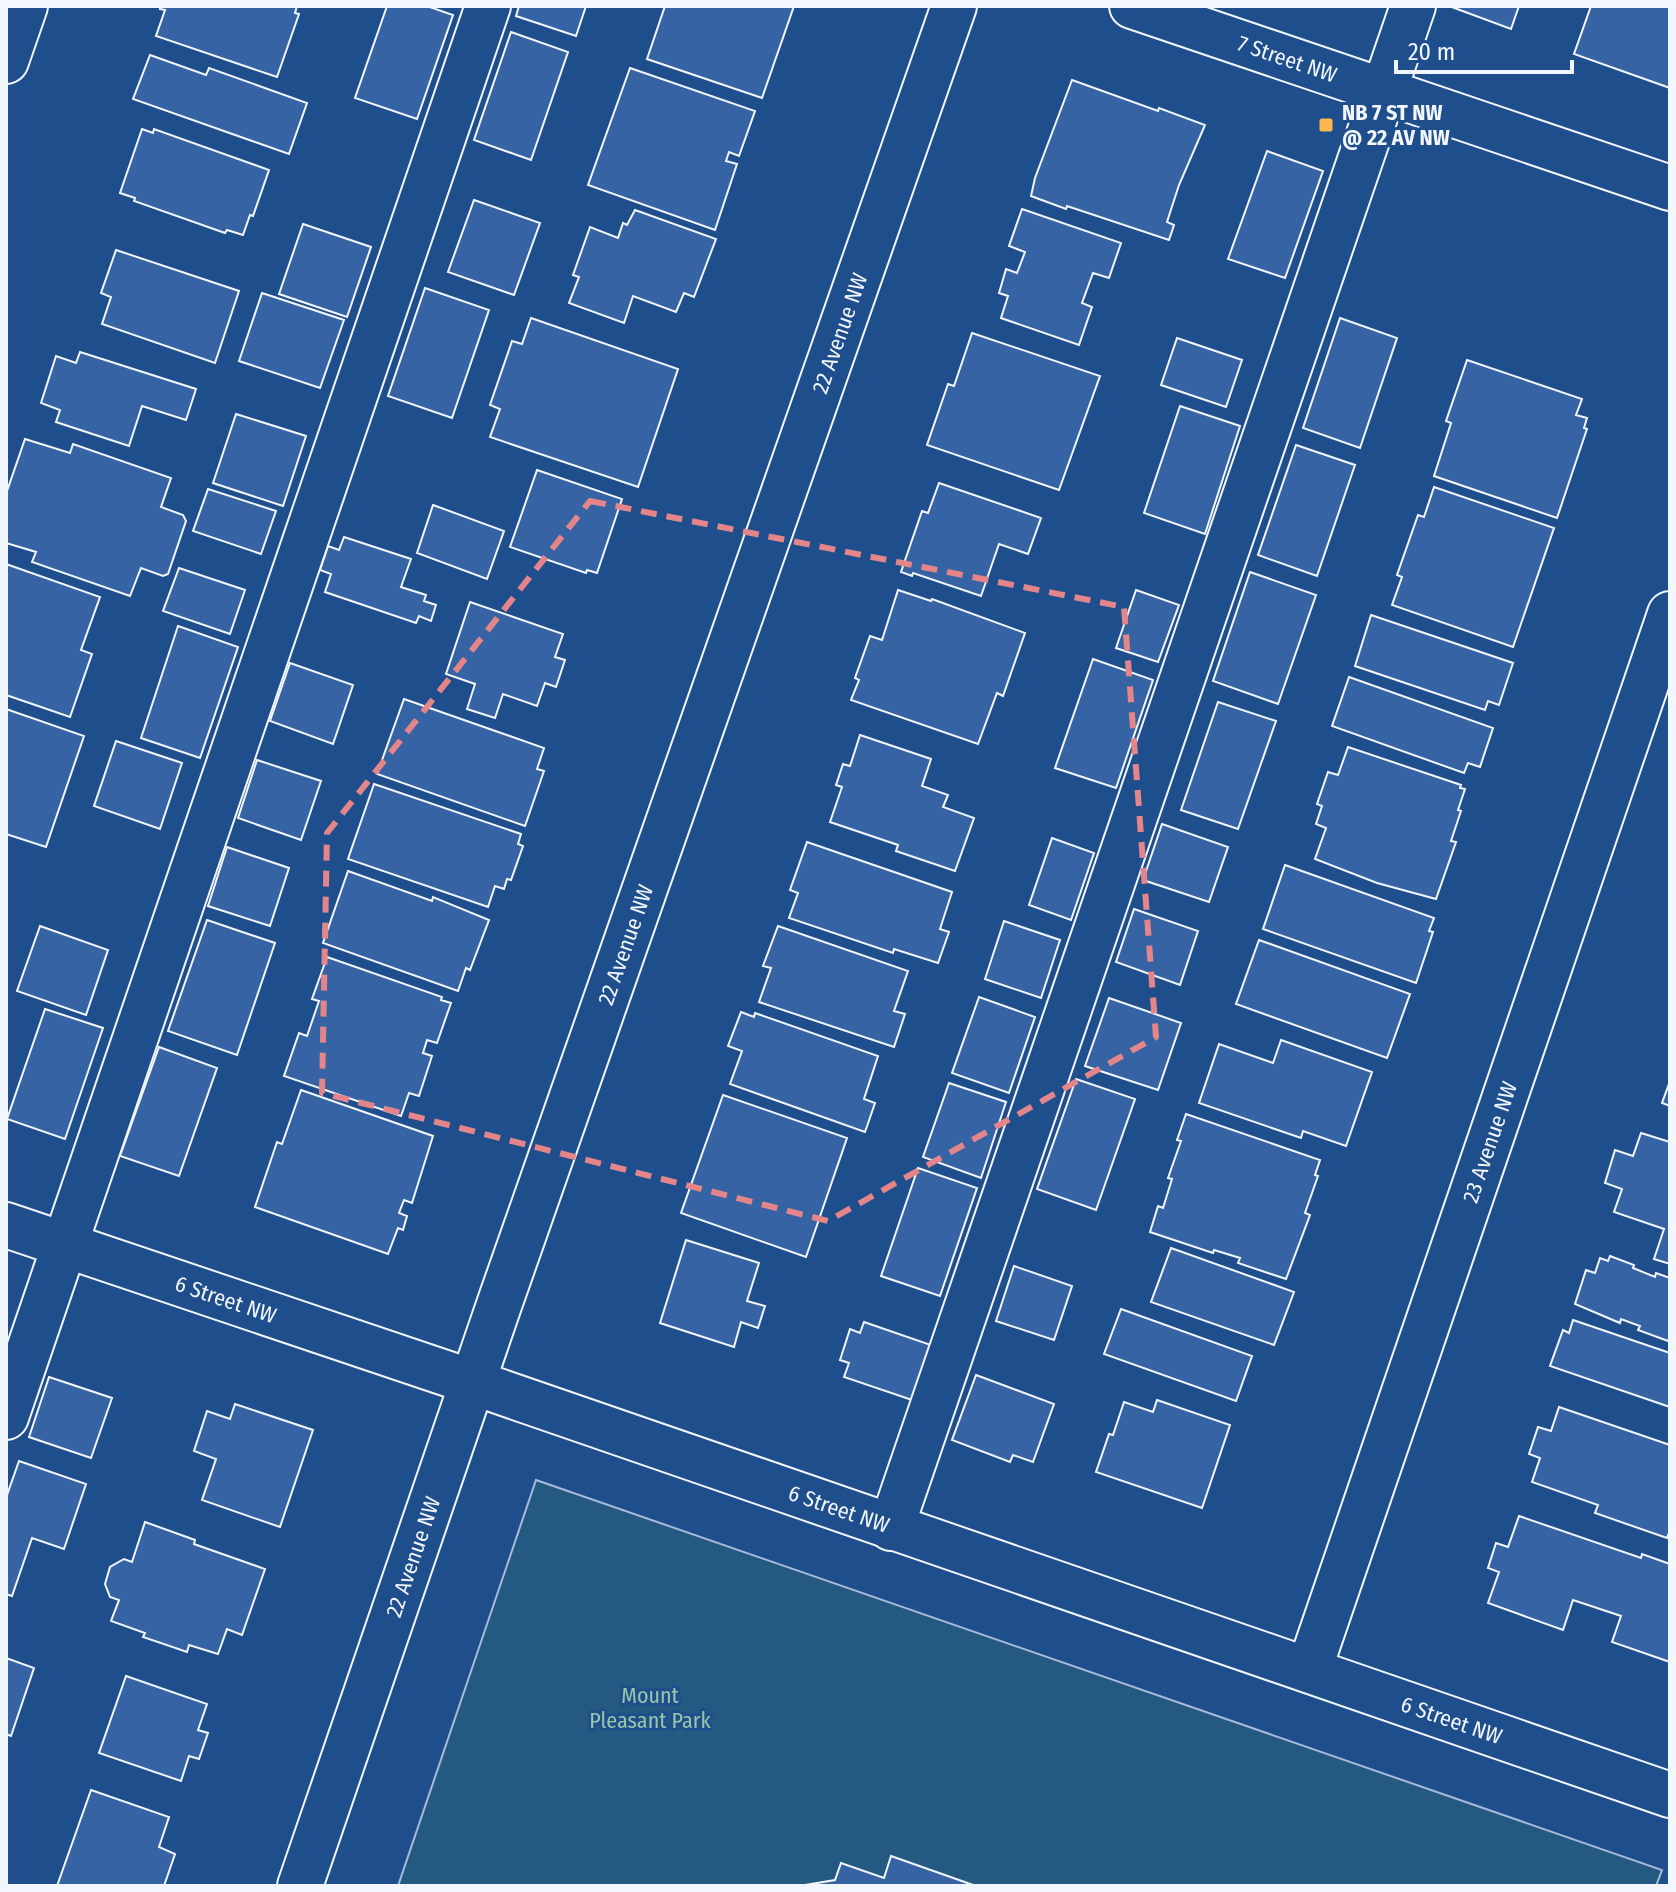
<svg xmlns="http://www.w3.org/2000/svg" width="1676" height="1892" font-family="'Fira Sans Condensed',sans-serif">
  <rect width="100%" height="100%" fill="#1f4e8c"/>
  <!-- green -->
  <path fill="#245a82" stroke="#a8bbd7" stroke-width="2" d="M536,1480L1662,1870L1656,1886H398Z"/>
  <!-- building -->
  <path fill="#3563a3" stroke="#f2f6ff" stroke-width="2" d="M161,6H297L295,13L299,14L277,77L156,36L165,10L160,9Z
    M387,6H427L453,15L417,119L355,98Z
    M519,6H586L576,36L516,16Z
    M665,6H794L762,98L647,59Z
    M1449,6H1519L1511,29Z
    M1591,6H1670V88L1574,54Z
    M511,32L568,52L531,160L474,140Z
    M150,55L206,75L209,68L307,103L289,154L133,99Z
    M630,68L755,111L739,156L729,152L726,161L737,164L715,230L588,185Z
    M1072,80L1158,111L1159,108L1205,125L1179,185L1167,222L1174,225L1169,240L1067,206L1066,209L1031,196L1035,178Z
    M142,129L153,133L154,129L269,170L253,216L250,215L243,235L227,230L225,233L134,201L135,198L120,193Z
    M1267,151L1323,171L1285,278L1228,259Z
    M474,200L540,223L514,295L448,272Z
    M1022,209L1121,243L1109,278L1093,273L1082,303L1092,307L1079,345L1001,318L1008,296L999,293L1006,269L1017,273L1025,252L1009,246Z
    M635,210L716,239L694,297L684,293L676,312L633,296L624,323L569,303L579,277L573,275L590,227L618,238L623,223L627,225Z
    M303,224L371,247L347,317L279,294Z
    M116,250L239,291L215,363L102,324L111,297L101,293Z
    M425,288L489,310L452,418L388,396Z
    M262,293L344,320L320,388L239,361Z
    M531,318L678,369L638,487L490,437L500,409L490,405L512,341L522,344Z
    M1340,318L1397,338L1360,448L1303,428Z
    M972,333L1100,376L1059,490L927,445L948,384L954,386Z
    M1177,338L1242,360L1226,407L1161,385Z
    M80,352L196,389L186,420L142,406L129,446L56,422L60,410L41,403L56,356L76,363Z
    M1467,360L1582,399L1576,415L1587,418L1584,428L1587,429L1557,518L1434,476L1451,423L1446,421Z
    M1180,406L1240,426L1205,534L1144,513Z
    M236,414L306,436L283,506L213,483Z
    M25,439L70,453L73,444L171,478L161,507L183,515L186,521L168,574L163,576L141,568L130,596L32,562L36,552L6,543V494Z
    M1296,445L1355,465L1317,576L1258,555Z
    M537,470L622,499L597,573L587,570L586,573L510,547Z
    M939,483L1041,518L1028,554L999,544L981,596L913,573L912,576L901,572L922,511L928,513Z
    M1434,487L1554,528L1513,647L1392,605L1402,577L1397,575L1418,515L1424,517Z
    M208,489L276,511L261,554L193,531Z
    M433,505L504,531L487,579L417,553Z
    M344,537L411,559L401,587L426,595L424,601L436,605L431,621L419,616L416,623L325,592L331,574L320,570L328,546L339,550Z
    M6,564L100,597L81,650L92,654L70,717L6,695Z
    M179,568L245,590L230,634L163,611Z
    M1250,572L1316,595L1278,704L1213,681Z
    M898,590L931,601L932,599L1025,633L1003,696L997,693L978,744L851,700L859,680L855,678L870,636L882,640Z
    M1136,590L1179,605L1158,662L1116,648Z
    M470,602L563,634L555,657L565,660L556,687L545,683L537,706L503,694L495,718L467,709L475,684L446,674Z
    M1371,615L1513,663L1499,705L1488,701L1485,710L1355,666Z
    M178,626L238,647L200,758L141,738Z
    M1093,659L1153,680L1116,788L1055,768Z
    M290,663L353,685L333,744L270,721Z
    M1349,677L1493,728L1480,767L1468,763L1464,773L1332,726Z
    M404,699L544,748L537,769L544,771L525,826L377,774Z
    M1218,702L1276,721L1238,829L1181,810Z
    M6,709L84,736L46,847L6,834Z
    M860,735L931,759L922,786L948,795L943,807L974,818L955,871L896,851L898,845L830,822L842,787L836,785L843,764L850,766Z
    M116,741L182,763L160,829L94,806Z
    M1348,747L1461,785L1460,788L1465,789L1458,810L1461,811L1451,841L1456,842L1436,899L1377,883L1315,859L1326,828L1316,824L1322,806L1317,804L1328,772L1338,775Z
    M257,760L321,781L301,840L238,818Z
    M374,784L521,834L518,844L523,846L511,880L507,879L504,889L495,886L488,907L348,859Z
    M1162,824L1228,847L1209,902L1143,880Z
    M1052,838L1094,853L1071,920L1029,905Z
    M807,842L952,892L940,929L949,932L938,963L894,949L893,953L789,918L798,893L790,890Z
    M227,847L289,868L270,926L208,906Z
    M1285,865L1434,918L1429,931L1433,932L1416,983L1263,929Z
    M348,871L432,901L433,897L489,920L470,970L466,968L458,991L323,943Z
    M1134,909L1198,931L1180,985L1116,962Z
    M207,920L275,943L237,1055L168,1031Z
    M1004,921L1060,940L1041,998L985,979Z
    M40,926L108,950L86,1015L17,991Z
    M778,926L908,971L894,1011L905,1014L894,1047L759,1002L771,968L763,966Z
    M1259,940L1410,994L1387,1058L1236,1004Z
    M327,957L442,997L441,1000L451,1003L437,1043L427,1040L423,1053L432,1056L419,1096L409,1093L401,1116L284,1076L299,1033L307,1036L319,1001L312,999Z
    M979,997L1035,1017L1009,1093L952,1073Z
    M1109,998L1181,1023L1158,1090L1085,1066Z
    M45,1009L103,1028L65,1139L7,1119Z
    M741,1012L754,1017L755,1013L878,1056L864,1099L875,1103L865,1132L730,1084L742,1051L728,1046Z
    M1281,1040L1372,1072L1346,1146L1303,1131L1301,1138L1199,1103L1219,1044L1273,1063Z
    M159,1047L217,1068L179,1176L120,1156Z
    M1076,1079L1135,1099L1096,1210L1037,1189Z
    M1670,1081V1106L1662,1103Z
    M949,1083L1006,1102L981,1178L923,1157Z
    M301,1090L433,1136L412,1203L404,1200L399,1213L407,1216L403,1230L398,1228L388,1254L255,1207L277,1142L282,1144Z
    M723,1095L847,1138L806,1257L681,1213Z
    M1186,1114L1320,1160L1315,1175L1318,1176L1305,1213L1310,1215L1286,1279L1238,1263L1240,1258L1214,1250L1213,1253L1150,1232L1158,1206L1163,1208L1172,1179L1168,1178L1181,1141L1177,1140Z
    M1641,1133L1670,1142V1264L1654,1259L1664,1229L1614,1212L1622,1189L1605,1183L1615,1150L1633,1156Z
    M918,1168L977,1188L940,1296L881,1276Z
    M686,1240L759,1263L747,1301L765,1306L758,1328L741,1322L734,1347L660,1323Z
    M1171,1248L1294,1292L1274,1345L1151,1302Z
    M1610,1256L1634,1265L1633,1268L1655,1277L1656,1273L1670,1278V1337L1668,1341L1638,1330L1640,1326L1621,1319L1620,1323L1575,1304L1586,1270L1595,1273L1600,1258L1608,1261Z
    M1014,1266L1072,1286L1054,1340L996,1321Z
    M1121,1309L1252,1356L1236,1401L1104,1354Z
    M1573,1320L1670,1353V1407L1550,1366L1563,1330L1569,1333Z
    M864,1322L931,1345L912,1400L844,1377L849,1363L840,1360L850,1329L860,1333Z
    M976,1375L1054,1404L1033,1462L1013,1455L1010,1462L952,1440Z
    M49,1377L112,1398L91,1458L29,1437Z
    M1157,1400L1230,1425L1202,1508L1096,1472L1109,1434L1113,1435L1124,1402L1153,1412Z
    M235,1404L313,1430L280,1527L202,1500L216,1459L194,1451L207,1411L230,1419Z
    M1559,1407L1670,1445V1530L1667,1538L1595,1513L1598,1505L1532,1482L1540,1458L1529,1454L1538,1427L1551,1431Z
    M19,1461L86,1484L64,1549L32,1538L12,1596L6,1594V1498Z
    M1519,1516L1641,1558L1642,1554L1670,1564V1662L1612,1642L1621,1616L1573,1600L1563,1630L1488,1603L1499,1572L1488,1568L1496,1543L1508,1547Z
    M145,1522L195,1540L194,1544L265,1569L242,1635L227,1629L218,1654L189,1645L187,1652L143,1637L145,1633L111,1621L119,1600L110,1597L105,1584L110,1567L124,1559L132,1562Z
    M6,1658L34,1668L11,1736L6,1734Z
    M126,1676L207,1704L198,1730L208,1733L199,1759L189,1756L181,1781L99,1753Z
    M91,1790L169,1817L159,1847L175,1854L164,1886H57Z
    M891,1856L976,1886H799L835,1880L841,1863L884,1878Z"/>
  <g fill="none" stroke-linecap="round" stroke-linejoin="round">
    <defs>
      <g id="minor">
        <path id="s1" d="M1132,6L1670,188"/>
        <path d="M6,61L25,6"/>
        <path id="s2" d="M6,1225L472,1382L1670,1795"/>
        <path d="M6,1417L488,6"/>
        <path d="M891,1528L1413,6"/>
        <path id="s3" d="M1309,1670L1670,614"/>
        <path id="s4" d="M300,1886L499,1305L954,6"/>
      </g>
    </defs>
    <!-- minor casing -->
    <use href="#minor" stroke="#f2f6ff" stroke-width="48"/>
    <!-- minor -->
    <use href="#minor" stroke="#1f4e8c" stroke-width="44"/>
  </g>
  <!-- marked area -->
  <path fill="none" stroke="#e38589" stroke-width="6" stroke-dasharray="16 10" stroke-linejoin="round" d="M590,501L1124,607L1156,1037L828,1221L322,1093L327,833Z"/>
  <!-- markers -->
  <rect fill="#ffb74d" stroke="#1f4e8c" stroke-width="3" x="1318" y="117" width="16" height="16" rx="4"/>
  <g text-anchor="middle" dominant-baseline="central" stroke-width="6" stroke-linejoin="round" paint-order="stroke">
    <!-- street labels -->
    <g font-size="22" fill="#f2f6ff" stroke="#1f4e8c">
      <text stroke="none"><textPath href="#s1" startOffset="164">7 Street NW</textPath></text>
      <text stroke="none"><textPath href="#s4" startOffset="1644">22 Avenue NW</textPath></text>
      <text stroke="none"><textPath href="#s4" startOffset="996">22 Avenue NW</textPath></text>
      <text stroke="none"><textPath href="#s3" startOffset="558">23 Avenue NW</textPath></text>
      <text stroke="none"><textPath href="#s2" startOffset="232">6 Street NW</textPath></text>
      <text stroke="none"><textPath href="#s2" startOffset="880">6 Street NW</textPath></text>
      <text stroke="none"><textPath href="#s4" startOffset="348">22 Avenue NW</textPath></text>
      <text stroke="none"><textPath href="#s2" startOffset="1528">6 Street NW</textPath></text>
    </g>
    <!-- poi labels -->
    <g font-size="22" font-weight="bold" fill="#f2f6ff" stroke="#1f4e8c" text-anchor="start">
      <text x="1342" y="112">NB 7 ST NW<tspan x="1342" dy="25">@ 22 AV NW</tspan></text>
    </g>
    <!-- park labels -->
    <g font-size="22" fill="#97c8a6" stroke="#1f4e8c">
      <text x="650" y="1695">Mount<tspan x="650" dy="25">Pleasant Park</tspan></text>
    </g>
  </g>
  <!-- border -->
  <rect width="1676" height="1892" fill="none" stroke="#f2f6ff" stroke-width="16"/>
  <!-- scale -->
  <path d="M1396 60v12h176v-12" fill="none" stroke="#f2f6ff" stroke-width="4"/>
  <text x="1408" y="60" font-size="24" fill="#f2f6ff" stroke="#1f4e8c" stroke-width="6" paint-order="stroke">20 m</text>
</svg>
